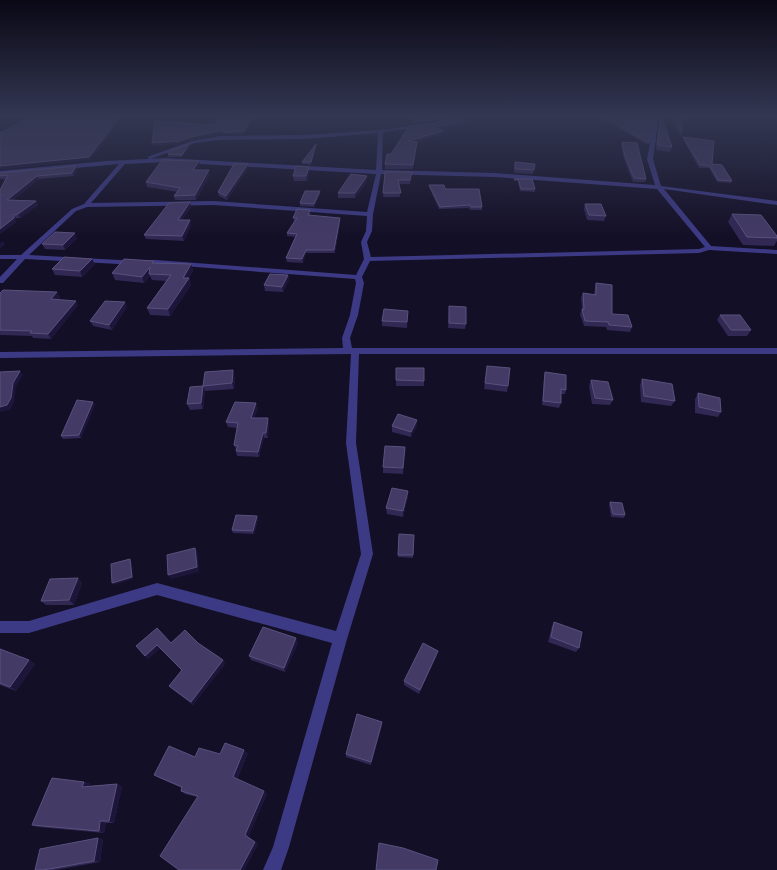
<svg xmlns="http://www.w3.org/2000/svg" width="777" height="870" font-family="'Archivo Narrow',sans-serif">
  <rect width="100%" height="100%" fill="#130f26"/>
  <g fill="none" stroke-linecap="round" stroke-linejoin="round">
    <!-- minor -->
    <path fill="#3d3a85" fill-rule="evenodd" d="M465,115H471L452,121L450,120Z
      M655,115H659L653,159L661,186L777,201V205L664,189L711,246L777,250V254L709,250L699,253L370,261L362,277L364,283L358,315L350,338L352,348H777V354H359L356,443L373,554L347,639L289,847L281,870H263L273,847L332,643L157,595L29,633H0V621H29L157,583L336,631L361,554L346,443L351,354L0,358V352L343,348L342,338L350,315L356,283L355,279L156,264L137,265L25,259L3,283H0V277L17,259H0V255H21L72,209L84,204L119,164L0,175V171L106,161L166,158L376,170L378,133L304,139L219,140L195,143L150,159L147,157L192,141L219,136L304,135L381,130L420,125L422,127L383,132L382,170L495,173L655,185L647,159ZM166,162L376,174L367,212L214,201L91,203L125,164ZM381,174L495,177L657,189L705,247L699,249L371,257L367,242L372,231L373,214ZM214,205L367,216L366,231L361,242L364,259L356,275L156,260L137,261L29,255L76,211L87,207Z"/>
  </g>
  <!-- wall -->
  <path fill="#312854" d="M222,115H256L244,134H224V133L192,140L176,145V144L153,146L213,125Z
    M596,115H654L648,145Z
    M661,115L672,147L670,152L656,150L660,120Z
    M668,115H682V132L681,136Z
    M464,122L463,126L441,130L443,131L442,134L417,142L413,169H385V164L409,126Z
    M683,137L712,164L732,181L731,183L717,182L709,168H699L683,139Z
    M622,142L646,179L645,182H633L624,159L621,145Z
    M189,147L182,157H168V154Z
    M316,147L311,165L302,164V162Z
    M515,162L535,164L533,174L514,173Z
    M200,165L197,170L210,175L196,200H175L174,196L178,192L147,187L146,182Z
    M76,166L77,169L74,176L39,179L13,200L36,201L38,205L20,218H16V222L0,234V190L6,179H0V173Z
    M309,167V172L307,181H294L293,176Z
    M248,168L227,200L219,196L218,192Z
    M385,172L411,176L410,184H399L400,197H383Z
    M367,176V181L355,198H338V193Z
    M514,179H532L535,189V192L520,191L518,181H514Z
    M429,185L445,189L482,207V210H470L469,208L439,209L429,187Z
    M320,194L314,207L300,206V203Z
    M190,202L191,207L182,220L191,225L184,241L146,239L144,235Z
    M585,204L606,216L604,221L587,220L584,209Z
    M311,213L310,215L340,218V222L335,253H306L303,263L287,262L286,258L295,237L287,236V233L294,221L293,218Z
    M732,214L777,236V241L774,246L743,245L728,222Z
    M77,238L65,250L45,249L42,244Z
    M154,261L155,264H191L193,271L189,278L191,285L170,316L150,315L147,308L166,281L152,280L150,276L144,283L115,280L112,273Z
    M95,264L82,277L55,275L52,269Z
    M288,275L289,280L283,292L265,291L264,285Z
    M596,283L612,314L632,327L630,332L607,330L606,327L584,326L580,314L582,309L581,298L583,293L594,294L595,287Z
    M0,293L60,297L57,300L78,305L51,339L33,338L32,336L0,335Z
    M449,306L466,324L465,329L448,328Z
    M127,307L112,330L93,326L90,321Z
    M408,311L407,328L382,326V321Z
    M720,315L751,330L747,336H728L717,320Z
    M487,366L508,386L507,392L484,389Z
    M396,368L424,381V386H396Z
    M545,372L566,390L565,394H561V403L559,408L542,405L544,376Z
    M235,375L234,389L205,391L203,409L190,410L187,404L203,386Z
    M642,379L675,401L671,406L641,402L640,385Z
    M591,380L613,400L610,405L592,404L589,386Z
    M698,393L721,412L718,417L695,413V399Z
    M95,404L81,438L63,439L61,436Z
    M258,408L254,418L269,422L268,438H264L259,457L237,456L236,451V450L234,445L237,428L228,427L226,422Z
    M417,420V426L411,437L392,432V426Z
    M405,447L403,474L383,473V467Z
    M408,491V496L403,517L387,514L386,508Z
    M610,502L625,515L624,518L611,517L609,505Z
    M257,516L258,519L254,534L233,533L232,530Z
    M399,534L414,535L413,558L398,557Z
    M78,578L82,583L74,605H46L41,601Z
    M554,622L579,648L576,652L548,642L552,626Z
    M171,643H198L223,660L225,664L193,705L172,689L169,686L182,671L160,648L148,659L136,646Z
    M298,643L285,672L251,660L249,656Z
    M0,649L29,660L35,664L16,691L0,685Z
    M437,655L419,694L404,685V681Z
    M382,722V725L371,765L346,757V754Z
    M248,753L237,779L267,794L248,837L258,844L244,870L197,797L185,794L181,791L182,788L159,778L154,775L220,754Z
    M84,782L90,784L89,786L117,784L122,787L114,823H106L104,833L38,827L32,825Z
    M98,838L103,840L100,862L55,870H35Z"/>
  <!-- shaded-wall -->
  <path fill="#1d163a" d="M121,115H124L91,160L0,170V166Z
    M254,115H256L244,134V131Z
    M450,115H459L429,123L412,125V122Z
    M464,122L463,126L434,131L435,127Z
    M224,130V133L192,140L176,145V144L153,146L152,143L191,137Z
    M443,131L442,134L417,142L413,169V165L408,141Z
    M189,144V147L182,157V155Z
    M316,144V147L311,165V162Z
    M199,161L200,165L194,175L193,170Z
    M248,164V168L227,200L226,196Z
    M76,166L77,169L74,176L72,173Z
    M309,167V172L307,181L306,176Z
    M209,170L210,175L196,200L195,195Z
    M37,176L39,179L9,203L7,200Z
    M367,176V181L355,198V193Z
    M320,191V194L314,207V204Z
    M36,201L38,205L20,218L18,214Z
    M190,202L191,207L179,225L178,220Z
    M14,215L16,218V222L0,234V229Z
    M340,218V222L335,253L334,250Z
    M190,220L191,225L184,241L182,236Z
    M75,233L77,238L65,250L63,245Z
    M3,241L5,244L0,249V243Z
    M306,250V253L303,263L302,259Z
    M92,259L95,264L82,277L80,271Z
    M191,264L193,271L189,278L191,285L170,316L168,309Z
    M150,267L149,274L150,276L144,283L142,277Z
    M288,275L289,280L283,292L282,287Z
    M57,292L60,297L53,304L51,299Z
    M76,301L78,305L51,339L48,334Z
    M125,302L127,307L112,330L109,325Z
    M233,370L235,375L234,389L232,383Z
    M20,371L23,375L16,387L14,403L10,410L0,412V407Z
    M203,386L205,391L203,409L201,403Z
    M93,402L95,404L81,438L79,435Z
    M256,403L258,408L252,423L251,418Z
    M268,418L269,422L268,438L266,433Z
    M417,420V426L411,437V432Z
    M263,433L264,438L259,457L258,452Z
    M408,491V496L403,517V511Z
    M257,516L258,519L254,534L253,531Z
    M195,548L198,553L199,572L171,579L168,575Z
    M130,559L132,562L133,579L114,585L112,583Z
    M78,578L82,583L74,605L69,600Z
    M296,638L298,643L285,672L284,668Z
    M157,645L160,648L148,659L145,656Z
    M438,651L437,655L419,694L420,690Z
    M29,660L35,664L16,691L10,687Z
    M223,660L225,664L193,705L191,702Z
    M382,722V725L371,765V762Z
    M244,750L248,753L236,780L233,777Z
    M84,782L90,784L88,789L82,787Z
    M117,784L122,787L114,823L109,821Z
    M264,791L267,794L248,837L258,844L244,870H240L245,835Z
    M100,821L106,823L104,833L99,831Z
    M98,838L103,840L100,862L94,861Z"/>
  <!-- building -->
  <path fill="#433a66" stroke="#5a527e" d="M32,115H121L89,157L0,166V132H2Z
    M222,115H254L244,131L223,132L224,130L191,137L176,142L177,141L152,143L155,121L213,125Z
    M433,115H450L429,120L412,122L415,118L434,116Z
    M463,115L464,122L435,127L443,131L408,141L417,142L413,165L385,164L387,154H391L409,126L430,124Z
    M601,115H654L649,143Z
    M661,115L672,147L657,145Z
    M671,115H682V132Z
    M683,137L714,141L712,164L722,165L732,181L718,180L710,166L700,165Z
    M622,142L637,143L646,179L634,178L625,156Z
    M189,144L182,155L168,154L170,151Z
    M316,144L311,162H302Z
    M162,160L199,161L193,170H209L195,195L174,196L180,188L146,182Z
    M515,162L535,164L534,170L515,169Z
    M234,164H248L226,196L218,192Z
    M76,166L72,173L37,176L7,200L36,201L18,214L14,215V218L0,229V190L8,175L0,176V173Z
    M296,166L309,167L306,176H293Z
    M385,172H412L410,180H398L401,193H383Z
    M351,174L367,176L355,193H338Z
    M514,179H532L535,189H521L518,179Z
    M429,185H444L445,189H479L482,207H471L470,205L440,207Z
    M305,191H320L314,204L300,203Z
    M190,202L178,220H190L182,236L144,235L169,203Z
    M585,204H601L606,216L589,215Z
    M297,209L310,210L308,215L340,218L334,250H306L302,259L286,258L297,234L287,233L297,218H293Z
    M732,214L761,215L777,236V238L747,237Z
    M55,232L75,233L63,245L42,244Z
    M64,257L92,259L80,271L52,269Z
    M124,259L154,261L152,263L191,264L183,278H189L168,309L147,308L171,275L149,274L150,267L142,277L112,273Z
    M270,274L288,275L282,287L264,285Z
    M596,283L612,285V314L628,315L632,327L609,325L608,322L585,321L582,309H584L583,293L596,295Z
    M3,290L57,292L51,299L76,301L48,334L30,333L32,331L0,330V293Z
    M105,301L125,302L109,325L90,321Z
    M449,306L466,307V324L449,323Z
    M384,309L408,311L407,322L382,321Z
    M720,315H740L751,330H731Z
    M487,366L510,368L508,386L485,383Z
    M396,368H424V381L396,380Z
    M233,370L232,383L203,386L205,372Z
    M20,371L13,383L11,398L7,405L0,407V372Z
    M545,372L566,375V390L561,389V403L543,401Z
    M642,379L672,384L675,401L644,396Z
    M591,380L608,382L613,400L595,398Z
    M203,386L201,403L187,404L190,387Z
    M698,393L720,398L721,412L699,407Z
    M77,400L93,402L79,435L61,436Z
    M235,402L256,403L251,418H268L266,433H263L258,452L236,451L238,446L234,445L238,423L226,422Z
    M398,414L417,420L411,432L392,426Z
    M385,446L405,447L403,468L383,467Z
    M392,488L408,491L403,511L386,508Z
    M610,502L622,503L625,515L613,514Z
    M236,515L257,516L253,531L232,530Z
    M399,534L414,535L413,555H398Z
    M195,548L197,567L168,575L167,555Z
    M130,559L132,577L112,583L111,564Z
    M78,578L69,600L41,601L50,579Z
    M554,622L582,632L579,648L551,637Z
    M263,627L296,638L284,668L249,656Z
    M157,628L171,643L185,630L198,643L223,660L191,702L169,686L182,670L157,645L145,656L136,646Z
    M423,643L438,651L420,690L404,681Z
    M0,649L29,660L10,687L0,683Z
    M357,714L382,722L371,762L346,754Z
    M225,743L244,750L233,777L264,791L245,835L255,842L240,870H179L160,856L198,796L181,791L182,787L154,775L169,746L195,757L199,748L220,754Z
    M52,778L84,782L82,787L117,784L109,821H100L99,831L32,825Z
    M98,838L94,861L43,870H35L40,849Z
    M379,843L403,848L438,860L436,870H376Z"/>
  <!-- sky -->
  <linearGradient id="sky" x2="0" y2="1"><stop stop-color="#0a0815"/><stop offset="0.49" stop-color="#333752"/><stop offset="1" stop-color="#333752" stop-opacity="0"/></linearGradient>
  <rect width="777" height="237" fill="url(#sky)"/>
</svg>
